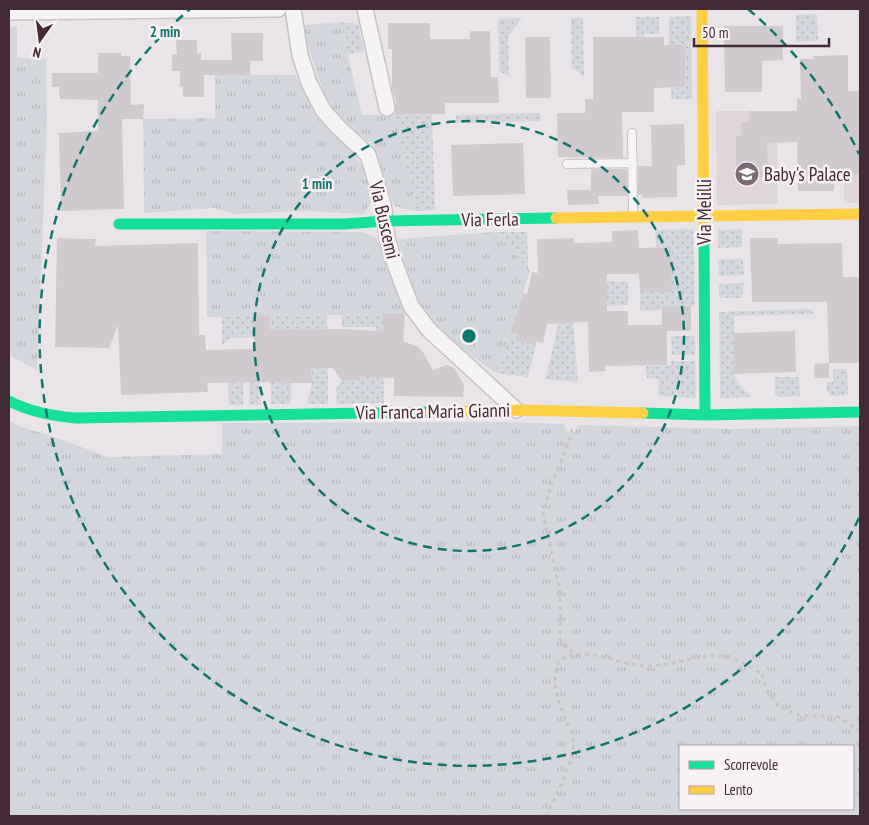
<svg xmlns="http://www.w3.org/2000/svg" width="869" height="825" font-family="'PT Sans Narrow',sans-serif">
  <defs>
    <pattern id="grass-tufts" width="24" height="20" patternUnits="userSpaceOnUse" patternTransform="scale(1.25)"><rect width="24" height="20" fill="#d4d6dd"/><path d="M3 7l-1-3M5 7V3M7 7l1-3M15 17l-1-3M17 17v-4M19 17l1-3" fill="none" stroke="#b7b8be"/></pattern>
    <pattern id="park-dots" width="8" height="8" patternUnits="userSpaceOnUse" patternTransform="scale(1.25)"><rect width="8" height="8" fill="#d4d6dd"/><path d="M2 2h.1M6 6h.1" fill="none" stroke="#b7b8be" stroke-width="1.8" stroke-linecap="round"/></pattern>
  </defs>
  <rect width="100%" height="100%" fill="#e9e4e7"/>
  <!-- built -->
  <path fill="#dfd5db" d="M843,110H860V203H844Z
    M716,111H777L778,204L717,205Z"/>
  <!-- grass -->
  <path fill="url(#grass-tufts)" fill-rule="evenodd" d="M340,22L362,115H395L416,211L394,206L373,145L341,120L323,91L305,37L304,25Z
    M9,27H17V58L46,59L47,120L37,370L9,355Z
    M215,75H295L315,116L350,150L366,170L373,201L363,214L305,211L235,214L215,208L144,213L143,119L215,118Z
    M206,231L361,232L376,238L405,314L207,317Z
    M495,232L530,271L497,373C468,355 431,329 417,297C409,278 404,258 397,239Z
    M9,421L21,427L52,436L108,457L222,454V423L501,422L564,424L568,432L574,433L578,425L734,429L860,426V816H9ZM680,746H853V809H680Z"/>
  <!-- park -->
  <path fill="url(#park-dots)" d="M817,14L818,41L796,42V15Z
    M691,16L692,99H671V88L685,87V45H669V17Z
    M636,17H659V34H644L645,88H637Z
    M522,18L508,37L509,77L499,71L498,19Z
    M571,18H583L584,77L572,68Z
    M340,22L358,24L364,51L348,54Z
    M540,113L541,121L456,123V115Z
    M395,115H432L435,210L416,211Z
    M693,229L695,306L663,307L662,310L640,311V292H650L672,285L671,247H656L655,230Z
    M742,229V247L718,248V230Z
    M495,232H527L528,269Z
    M718,259H743L744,275L719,276Z
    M607,281L628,282V305L603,306V290H607Z
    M744,283L742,298H719V284Z
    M812,309L813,314L734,316V374L742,388L752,397L720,398L719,312Z
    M383,314L384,403L337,404L336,389L343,380H359L360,377H376V327H342V315Z
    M327,315L328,404H307L312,383L311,368H315L270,330L269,316Z
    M253,316L254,337L231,338L222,345V317Z
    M573,322L578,382L546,379L558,324Z
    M510,333L518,334L517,341L536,345L528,377L497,373Z
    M671,336H695V355H672Z
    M270,354H281V383H291V404H271Z
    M671,361H695L696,398L658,396L659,379L647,378L646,366L671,365Z
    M833,369H847L848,395L830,396L827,390V382H833Z
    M774,377H799L800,396L780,397L775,395Z
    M228,382H243V405H229Z
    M249,382H260L261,405H249Z"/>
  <!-- building -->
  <path fill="#d0cace" d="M388,23H430V39H470V31H490L491,77H498L499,103H445V114L395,115L396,101L392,88V49H388Z
    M724,26H783V60L762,61V92H725Z
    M231,33H263V61H250V75H204V97H183V86L180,87V71H172V54H177L176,40H197V53H201V60H232Z
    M525,37H550L551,98H526Z
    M593,37H664V45H685V87L654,88V112H622L623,158L558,157L557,113H585V99H593Z
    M98,53H121V56H130L131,105L144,104L143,119H122L124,209L61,211L59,133L98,131V100L60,99L59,87H52V73H98Z
    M848,55V91H859L860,174L834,175V191H798L797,142L767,143L768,177L736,178V136H741V122L749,121V111H797V99H801L800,59H814V56Z
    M684,124L685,165H677V197L642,198V195H638V166H652L651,125Z
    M523,143L525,194L453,196L451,145Z
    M591,169H627V196H598L599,204L568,205L567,190H591Z
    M638,230L639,248L671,247L672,292H640L639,274H607V311H628V325H662V307L691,306V331H667V365L605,366V371L589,372L588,322L547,324L543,343L536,341V345L517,341L518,334L510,333L523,293L527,294L532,272L538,273L537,239L574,238V243L612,242V231Z
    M57,238L96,239L95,246L198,243L199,335H205L206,350L254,349L253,316H269L270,330L338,329L383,331V314H405L403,341L418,347L423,352L433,370L447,365L454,368L464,385L463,397L394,396V378L360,377V380H341L333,368H311L312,383H281V382L207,383L208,392L121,395L118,325L109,348L55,347Z
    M750,238H778V244L842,243L843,277H860V363H829L827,302H752Z
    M795,331L796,372L734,374V333Z
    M829,363V378H815L814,364Z"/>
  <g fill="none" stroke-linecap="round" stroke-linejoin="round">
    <defs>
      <path id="lane" d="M632,133L633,215
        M567,164L633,163"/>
      <path id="street" d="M293,9L300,55L309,83L323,110L338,127L368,155L383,204L387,238L395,264L411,306L429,330L516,410
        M365,9L387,108
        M9,12L278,9"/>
    </defs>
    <!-- lane casing -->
    <use href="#lane" stroke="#c7c2c5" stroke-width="10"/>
    <!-- street casing -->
    <use href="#street" stroke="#c7c2c5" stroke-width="18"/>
    <!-- path -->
    <path stroke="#cac4c7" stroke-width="3" stroke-dasharray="4 4" stroke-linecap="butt" d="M572,429L569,442L552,482L543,514L559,586L561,617L559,638L567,648L575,654
      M546,816C555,796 575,763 573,741C573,735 570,728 567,723C558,699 550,686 559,660C589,644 617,666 648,666C674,666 707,650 732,658C742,661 753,669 762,674L766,689L779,707L800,715L839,717L860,731"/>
    <!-- lane -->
    <use href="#lane" stroke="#f6f3f5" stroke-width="8"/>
    <!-- street -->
    <use href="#street" stroke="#f6f3f5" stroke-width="15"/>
    <!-- fast -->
    <path stroke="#16e098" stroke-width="11" d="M119,224H344L386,221L556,218
      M704,234L705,415
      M9,401C30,412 52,416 76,418L431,412
      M643,413L705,415L860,412"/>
    <!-- slow -->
    <path stroke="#ffcf43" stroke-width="11" d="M702,9L704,234
      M556,218L860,214
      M431,412L516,410L643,413"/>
  </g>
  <!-- distance rings -->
  <g fill="none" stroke="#0f766e" stroke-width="2.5" stroke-dasharray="9 6">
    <circle cx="469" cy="336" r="215"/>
    <path d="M859 518A430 430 0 1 1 190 9M748 9A430 430 0 0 1 859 154"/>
  </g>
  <!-- icons -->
  <defs>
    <symbol id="school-disc" viewBox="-11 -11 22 22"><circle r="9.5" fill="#7e6a74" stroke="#f8f2f5"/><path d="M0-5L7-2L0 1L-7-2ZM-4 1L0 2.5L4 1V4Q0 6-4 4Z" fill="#fff"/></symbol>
  </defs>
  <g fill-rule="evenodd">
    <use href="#school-disc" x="733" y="160" width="28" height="28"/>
  </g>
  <g text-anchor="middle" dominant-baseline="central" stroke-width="5" stroke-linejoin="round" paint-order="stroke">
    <!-- poi labels -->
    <g font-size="19" fill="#442936" stroke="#f8f2f5" text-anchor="start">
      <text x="764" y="174">Baby's Palace</text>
    </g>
    <!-- street labels -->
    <g font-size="19" fill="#442936" stroke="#f8f2f5">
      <text transform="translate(704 212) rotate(-90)">Via Melilli</text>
      <text transform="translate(490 219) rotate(-1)">Via Ferla</text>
      <text transform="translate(385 220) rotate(77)">Via Buscemi</text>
      <text transform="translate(433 411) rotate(-1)">Via Franca Maria Gianni</text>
    </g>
  </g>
  <circle cx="469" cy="336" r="8" fill="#0f766e" stroke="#f8f2f5" stroke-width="2.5"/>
  <g font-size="15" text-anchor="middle" font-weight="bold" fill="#0f766e" stroke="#f8f2f5" stroke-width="5" stroke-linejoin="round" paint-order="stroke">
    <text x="165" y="37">2 min</text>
    <text x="317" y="189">1 min</text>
  </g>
  <!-- border -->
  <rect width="869" height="825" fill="none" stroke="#442936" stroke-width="20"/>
  <!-- legend -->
  <rect x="679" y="745" width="175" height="65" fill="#f8f2f5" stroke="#b0a2a9"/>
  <rect x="689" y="761" width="25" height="8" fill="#16e098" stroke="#b0a2a9"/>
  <text x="724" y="770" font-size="15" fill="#442936">Scorrevole</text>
  <rect x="689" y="786" width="25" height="8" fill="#ffcf43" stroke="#b0a2a9"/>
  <text x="724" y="795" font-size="15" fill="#442936">Lento</text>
  <!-- north arrow -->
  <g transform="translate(40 40) rotate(194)" stroke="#f8f2f5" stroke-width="4" paint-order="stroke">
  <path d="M0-4L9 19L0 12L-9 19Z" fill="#442936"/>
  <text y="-8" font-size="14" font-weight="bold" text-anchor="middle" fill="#442936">N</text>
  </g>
  <!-- scale -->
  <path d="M694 38v8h135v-8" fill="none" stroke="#442936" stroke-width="2.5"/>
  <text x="702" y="38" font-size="15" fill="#442936" stroke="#f8f2f5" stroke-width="4" paint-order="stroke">50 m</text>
</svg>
